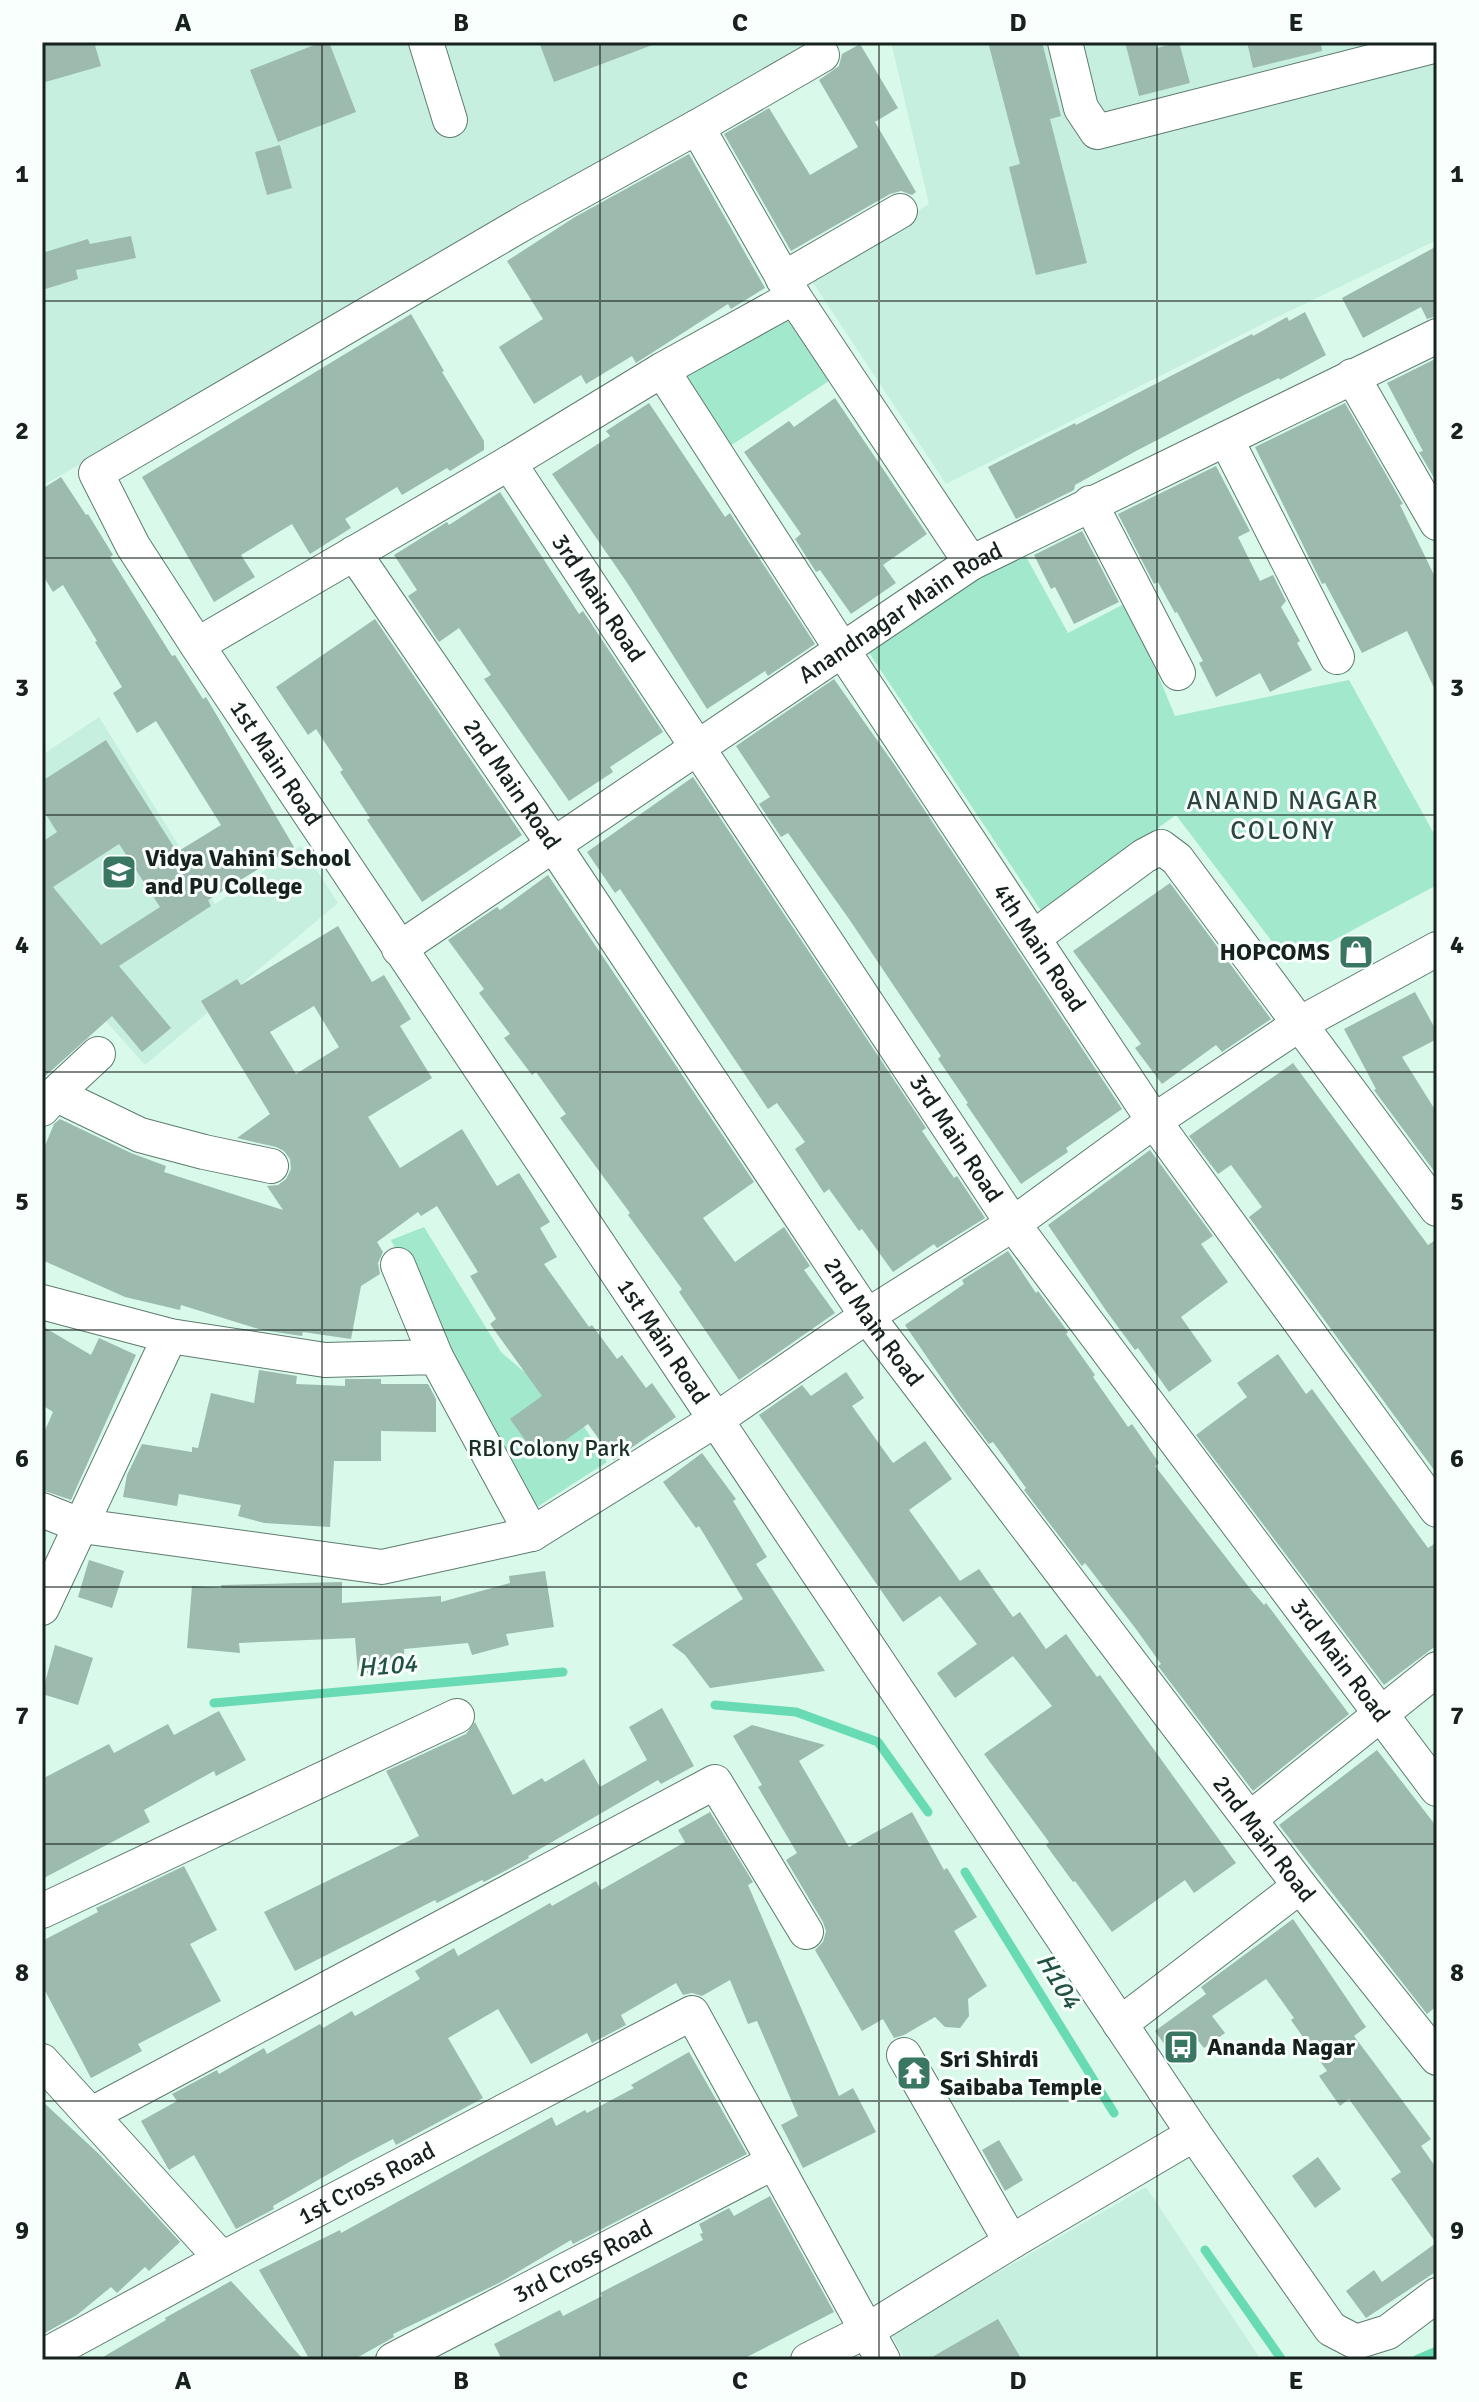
<svg xmlns="http://www.w3.org/2000/svg" width="1479" height="2402" font-family="Signika,sans-serif">
  <rect width="100%" height="100%" fill="#d9f9eb"/>
  <!-- built -->
  <path fill="#c7efdf" d="M42,42H817L42,486Z
    M891,42H1437V240L1269,321L946,484L810,278L929,204Z
    M99,717L215,904L301,846L338,903L145,1065L42,950V835L45,833L42,827V755Z
    M1146,2187L1261,2360H905L891,2334Z"/>
  <!-- green -->
  <path fill="#a2e8cd" d="M791,310L838,375L730,446L682,370Z
    M1024,553L1068,633L1128,602L1175,716L1349,680L1437,839V885L1289,964L1176,815L1042,912L866,648L982,574Z
    M424,1227L501,1352L579,1419L607,1462L534,1509L391,1240Z"/>
  <g fill="none" stroke-linecap="round" stroke-linejoin="round">
    <!-- stream -->
    <path stroke="#69dbb4" stroke-width="9" d="M214,1703L563,1672
      M715,1705L796,1712L878,1742L928,1812
      M965,1872L1114,2113
      M1205,2250L1282,2360
      M1416,2360L1437,2351"/>
  </g>
  <!-- building -->
  <path fill="#9cbaae" fill-rule="evenodd" d="M42,42H94L101,66L42,83Z
    M322,42H329L356,112L278,142L250,70Z
    M539,42H654L655,44L554,82Z
    M988,42H1042L1061,116L1050,119L1087,263L1036,275L1009,167L1020,164Z
    M1125,42H1155L1157,48L1179,42L1190,83L1139,96Z
    M1247,42H1321L1322,51L1253,68Z
    M860,44L898,108L875,122L916,192L912,195L901,191L890,194L791,251L724,134L769,108L810,175L858,147L819,80L839,66L842,54Z
    M280,145L292,188L267,195L255,152Z
    M689,154L765,288L731,309L728,304L636,363L632,356L586,384L581,375L534,404L499,347L543,319L507,261L575,217Z
    M131,236L136,258L76,270L78,279L42,290V253L88,239L90,244Z
    M1437,246V316L1427,319L1421,307L1363,338L1342,298Z
    M1305,312L1326,355L1280,380L1279,378L1244,395L1136,451L1075,485L1074,490L1016,519L988,467L1075,423L1076,425L1252,334L1253,336L1287,317L1289,321Z
    M411,314L444,371L442,372L484,441V450L450,471L447,468L402,495L397,487L345,519L351,528L310,554L292,524L241,555L255,577L214,602L142,477Z
    M1437,358V483L1419,452L1423,451L1387,383Z
    M835,398L927,534L883,565L896,583L851,614L820,570L816,572L795,539L801,534L744,452L789,421L794,427Z
    M649,403L725,517L730,513L815,644L768,676L765,671L707,709L626,581L552,474L610,436L606,431Z
    M1345,403L1403,504L1400,505L1437,581V694L1407,631L1362,653L1325,583L1322,584L1255,447Z
    M1216,466L1250,531L1238,537L1260,581L1273,575L1286,601L1281,607L1300,641L1297,643L1312,670L1270,692L1260,673L1216,697L1199,663L1203,661L1177,612L1175,613L1158,582L1154,584L1118,514Z
    M61,477L86,515L88,514L113,555L110,557L172,656L175,655L203,699L206,697L294,847L208,900L211,906L119,966L171,1028L142,1052L112,1016L42,1079V842L57,832L42,808V781L106,740L177,852L221,825L156,721L137,733L113,693L122,687L95,642L97,641L63,585L53,592L42,574V489ZM119,844L160,907L101,945L53,887Z
    M500,492L579,614L583,611L663,732L610,767L613,772L569,801L484,679L491,675L459,628L439,642L408,596L417,590L394,555L447,522L449,525Z
    M1082,531L1119,602L1074,624L1055,587L1051,589L1034,555Z
    M375,619L522,835L422,902L367,820L370,818L340,772L343,770L316,729L308,735L276,687Z
    M834,679L896,767L1122,1109L1066,1148L1068,1152L1021,1184L966,1104L968,1103L938,1059L941,1056L849,919L788,833L781,837L759,804L770,797L736,746Z
    M693,777L926,1128L922,1131L954,1178L957,1176L985,1218L937,1248L934,1244L893,1272L862,1229L859,1231L829,1189L824,1193L795,1149L805,1142L777,1103L768,1109L620,889L615,893L587,852Z
    M548,875L754,1182L703,1218L735,1262L784,1227L810,1266L804,1270L835,1313L739,1380L679,1292L682,1289L628,1215L630,1213L560,1118L566,1114L536,1072L532,1075L504,1038L510,1034L479,993L484,989L448,940L497,907L500,910Z
    M1170,883L1271,1019L1222,1052L1216,1045L1162,1084L1135,1048L1141,1044L1073,951Z
    M338,926L372,982L384,975L411,1019L400,1026L432,1078L368,1117L400,1168L462,1129L497,1186L519,1173L550,1222L540,1228L557,1257L544,1264L589,1327L592,1325L617,1359L622,1355L646,1388L652,1383L676,1417L614,1460L588,1424L539,1459L510,1419L542,1396L490,1324L496,1319L470,1276L478,1272L437,1206L421,1216L418,1212L377,1242L383,1252L378,1263L380,1274L361,1286L351,1339L303,1332L302,1336L262,1330L181,1305L180,1310L125,1297L42,1260V1153L54,1124L60,1119L131,1153L166,1166L164,1172L283,1210L267,1186L278,1185L286,1179L291,1169L290,1159L284,1151L276,1147L237,1138L270,1114L201,1001L237,979L241,985ZM314,1006L339,1047L296,1074L270,1032Z
    M1415,992L1437,1032V1039L1402,1057L1437,1113V1175L1374,1090L1376,1089L1344,1029Z
    M1293,1063L1428,1245L1437,1239V1474L1249,1217L1262,1207L1231,1165L1218,1174L1189,1136Z
    M1150,1150L1213,1236L1201,1244L1228,1282L1181,1317L1212,1361L1169,1392L1138,1348L1135,1350L1107,1312L1048,1225Z
    M1008,1251L1036,1293L1038,1291L1068,1332L1066,1334L1095,1375L1093,1377L1128,1427L1132,1424L1159,1463L1155,1466L1252,1591L1264,1605L1266,1603L1349,1714L1253,1791L1158,1666L1161,1664L1136,1629L1085,1563L1082,1566L1024,1490L1026,1488L993,1442L989,1444L961,1407L905,1325L964,1284L962,1280Z
    M42,1326L91,1355L99,1338L136,1355L71,1500L42,1490V1437L53,1412L42,1405Z
    M1278,1354L1306,1394L1312,1389L1428,1548L1437,1542V1645L1384,1685L1196,1435L1247,1397L1237,1383Z
    M259,1370L297,1376L296,1384L345,1386V1379H381V1384H428L436,1399V1432L381,1431V1461H334L330,1527L264,1523L238,1516L241,1505L179,1494L177,1506L123,1497L127,1475L142,1444L192,1452V1447L198,1448L211,1393L254,1403Z
    M846,1372L864,1398L852,1406L893,1463L925,1441L952,1479L909,1510L960,1581L979,1569L1013,1617L1020,1612L1046,1649L1066,1634L1097,1677L1100,1675L1236,1863L1194,1893L1185,1880L1112,1932L1075,1881L1073,1882L1046,1845L1049,1842L984,1754L1052,1706L1013,1656L955,1698L937,1673L977,1644L940,1596L903,1622L759,1415L802,1385L811,1396Z
    M702,1453L736,1499L733,1501L767,1557L756,1564L825,1671L710,1688L685,1655L672,1645L743,1599L699,1526L696,1528L663,1482Z
    M89,1560L124,1571L112,1608L78,1597Z
    M545,1571L554,1627L506,1634L509,1645L472,1655L468,1643L404,1649L405,1670L358,1674L355,1638L239,1643L240,1653L187,1648L192,1586L222,1588L221,1585L342,1582V1603L441,1596V1602L510,1583L509,1576Z
    M55,1645L93,1658L78,1705L42,1694Z
    M662,1708L694,1766L661,1784L658,1780L528,1856L529,1858L484,1882L482,1880L437,1903L435,1900L295,1971L264,1912L419,1836L386,1771L466,1734L475,1722L513,1795L542,1778L545,1782L584,1759L600,1787L647,1760L629,1727Z
    M219,1711L246,1760L216,1776L214,1771L144,1810L150,1822L42,1879V1779L109,1744L114,1753L168,1724L174,1735Z
    M752,1725L825,1745L799,1761L849,1847L912,1812L944,1870L947,1868L977,1917L954,1931L987,1986L968,1999L969,2016L960,2028L945,2027L935,2017L904,2035L894,2038L883,2019L862,2031L815,1950L823,1942L826,1931L823,1922L786,1860L797,1853L758,1787L762,1785L733,1736Z
    M1377,1750L1437,1827V2006L1427,2014L1279,1825Z
    M710,1812L753,1882L748,1885L839,2096L853,2088L876,2132L803,2168L781,2125L798,2116L757,2021L748,2024L730,1980L702,1996L692,1993L683,1995L676,1983L621,2015L626,2025L592,2043L587,2033L531,2064L498,2009L448,2038L483,2098L396,2145L393,2139L351,2161L273,2206L274,2209L236,2229L194,2155L169,2170L141,2121L177,2101L172,2094L217,2070L219,2074L264,2048L267,2054L320,2024L323,2028L352,2011L355,2016L420,1979L415,1971L454,1948L458,1956L550,1903L552,1906L596,1881L601,1890L685,1842L678,1830Z
    M184,1866L217,1930L190,1944L221,2001L138,2044L142,2051L91,2078L42,1985V1941L98,1912L96,1908Z
    M1293,1919L1366,2027L1354,2036L1431,2139L1421,2146L1437,2169V2271L1366,2318L1346,2291L1374,2270L1382,2282L1436,2243L1391,2179L1401,2172L1349,2099L1340,2106L1319,2076L1327,2071L1291,2020L1294,2018L1266,1979L1212,2016L1225,2033L1204,2048L1191,2032L1167,2048L1155,2031L1206,1994L1201,1987Z
    M689,2052L747,2154L573,2244L571,2240L499,2283L393,2334L394,2337L353,2360H310L259,2270L340,2230L341,2233L552,2117L556,2126L585,2110L587,2113L634,2088L631,2085Z
    M42,2101L100,2155L180,2242L149,2271L145,2267L117,2293L111,2287L77,2315L45,2333L42,2329Z
    M999,2140L1023,2180L1005,2191L982,2150Z
    M1318,2157L1341,2189L1315,2208L1292,2176Z
    M770,2196L834,2312L741,2360H502L494,2344L560,2310L563,2316L602,2296L600,2293L703,2240L700,2234L703,2233L699,2224L729,2208L734,2216Z
    M231,2281L304,2360H98L166,2320L165,2318Z
    M998,2319L1022,2360H927Z"/>
  <g fill="none" stroke-linecap="round" stroke-linejoin="round">
    <defs>
      <g id="minor">
        <path d="M426,42L450,120"/>
        <path d="M1065,42L1081,108L1097,132L1437,45"/>
        <path d="M697,127L822,55"/>
        <path d="M783,279L900,211"/>
        <path d="M794,297L971,563"/>
        <path id="s1" d="M662,370L841,648L1154,1121L1437,1510"/>
        <path d="M1352,376L1437,523"/>
        <path d="M1226,439L1337,657"/>
        <path id="s2" d="M509,463L1013,1224L1437,1789"/>
        <path d="M1090,503L1178,673"/>
        <path id="s3" d="M354,553L553,844L867,1316L1300,1886L1437,2058"/>
        <path id="s4" d="M197,645L509,463L662,370L794,297L697,127L527,221L96,473L133,546L197,645L1194,2134L1331,2329L1356,2342L1388,2332L1437,2295"/>
        <path d="M1033,938L1144,856L1161,847L1177,859L1437,1209"/>
        <path id="s5" d="M399,949L971,563L1437,336"/>
        <path d="M55,1094L98,1054"/>
        <path d="M42,1109L55,1094L140,1135L204,1152L271,1166"/>
        <path d="M398,1265L436,1357"/>
        <path d="M42,1302L170,1336L325,1360L436,1357L532,1534L717,1419L867,1316L1013,1224L1154,1121L1301,1023L1437,949"/>
        <path d="M42,1510L82,1526L382,1567L532,1534"/>
        <path d="M42,1608L170,1336"/>
        <path d="M1251,1818L1437,1669"/>
        <path d="M42,1911L457,1716"/>
        <path d="M1120,2024L1300,1886"/>
        <path d="M904,2055L1011,2242"/>
        <path d="M42,2061L222,2259"/>
        <path d="M92,2114L715,1782L806,1932"/>
        <path id="s6" d="M42,2357L222,2259L692,2013L883,2360"/>
        <path id="s7" d="M393,2360L774,2162"/>
        <path d="M808,2360L868,2330L1011,2242L1194,2134"/>
      </g>
    </defs>
    <!-- minor casing -->
    <use href="#minor" stroke="#5e7b6f" stroke-width="36"/>
    <!-- minor -->
    <use href="#minor" stroke="#fff" stroke-width="34"/>
  </g>
  <!-- grid -->
  <path fill="none" stroke="#17221e" stroke-width="2" stroke-opacity="0.55" d="M322,42V2360M600,42V2360M879,42V2360M1157,42V2360M42,301H1437M42,558H1437M42,815H1437M42,1072H1437M42,1330H1437M42,1587H1437M42,1844H1437M42,2101H1437"/>
  <!-- icons -->
  <defs>
    <symbol id="university-square" viewBox="-11 -11 22 22"><rect x="-9" y="-9" width="18" height="18" rx="4" fill="#3a7762" stroke="#f9fffc"/><path d="M0-5L7-2L0 1L-7-2ZM-4 1L0 2.5L4 1V4Q0 6-4 4Z" fill="#fff"/></symbol>
    <symbol id="shop-square" viewBox="-11 -11 22 22"><rect x="-9" y="-9" width="18" height="18" rx="4" fill="#3a7762" stroke="#f9fffc"/><path d="M-5-2.5h2.3a2.7 3.5 0 0 1 5.4 0H5L5.5 6h-11ZM-1.5-2.5h3a1.5 2.3 0 0 0-3 0Z" fill="#fff"/></symbol>
    <symbol id="bus-square" viewBox="-11 -11 22 22"><rect x="-9" y="-9" width="18" height="18" rx="4" fill="#3a7762" stroke="#f9fffc"/><path d="M-5-6H5V4H4V6H2V4H-2V6H-4V4H-5ZM-3.5-4V0h7V-4ZM-3.5 1.2v1.5H-2V1.2ZM2 1.2v1.5H3.5V1.2Z" fill="#fff"/></symbol>
    <symbol id="temple-square" viewBox="-11 -11 22 22"><rect x="-9" y="-9" width="18" height="18" rx="4" fill="#3a7762" stroke="#f9fffc"/><path d="M0-6L5-2H3V0L6.5 2.5H4V6H1.5V3h-3V6H-4V2.5H-6.5L-3 0V-2H-5Z" fill="#fff"/></symbol>
  </defs>
  <g fill-rule="evenodd">
    <use href="#university-square" x="99" y="852" width="40" height="40"/>
    <use href="#shop-square" x="1336" y="932" width="40" height="40"/>
    <use href="#bus-square" x="1161" y="2027" width="40" height="40"/>
    <use href="#temple-square" x="894" y="2053" width="40" height="40"/>
  </g>
  <g text-anchor="middle" dominant-baseline="central" stroke-width="6" stroke-linejoin="round" paint-order="stroke">
    <!-- street labels -->
    <g font-size="24" fill="#17221e" stroke="#f9fffc">
      <text stroke="none"><textPath href="#s2" startOffset="162">3rd Main Road</textPath></text>
      <text stroke="none"><textPath href="#s5" startOffset="604">Anandnagar Main Road</textPath></text>
      <text stroke="none"><textPath href="#s4" startOffset="1922">1st Main Road</textPath></text>
      <text stroke="none"><textPath href="#s3" startOffset="280">2nd Main Road</textPath></text>
      <text stroke="none"><textPath href="#s1" startOffset="690">4th Main Road</textPath></text>
      <text stroke="none"><textPath href="#s2" startOffset="810">3rd Main Road</textPath></text>
      <text stroke="none"><textPath href="#s3" startOffset="928">2nd Main Road</textPath></text>
      <text stroke="none"><textPath href="#s4" startOffset="2618">1st Main Road</textPath></text>
      <text stroke="none"><textPath href="#s2" startOffset="1458">3rd Main Road</textPath></text>
      <text stroke="none"><textPath href="#s3" startOffset="1576">2nd Main Road</textPath></text>
      <text stroke="none"><textPath href="#s6" startOffset="368">1st Cross Road</textPath></text>
      <text stroke="none"><textPath href="#s7" startOffset="214">3rd Cross Road</textPath></text>
    </g>
    <!-- poi labels -->
    <g font-size="24" font-weight="bold" fill="#17221e" stroke="#f9fffc" text-anchor="start">
      <text x="145" y="858">Vidya Vahini School<tspan x="145" dy="28">and PU College</tspan></text>
      <text x="1330" y="952" text-anchor="end">HOPCOMS</text>
      <text x="1207" y="2047">Ananda Nagar</text>
      <text x="940" y="2059">Sri Shirdi<tspan x="940" dy="28">Saibaba Temple</tspan></text>
    </g>
    <!-- park labels -->
    <g font-size="24" fill="#1a2e26" stroke="#f9fffc">
      <text x="549" y="1448">RBI Colony Park</text>
    </g>
    <!-- neighbourhood labels -->
    <g font-size="26" letter-spacing="2" fill="#2c473d" stroke="#f9fffc">
      <text x="1283" y="801">ANAND NAGAR<tspan x="1283" dy="30">COLONY</tspan></text>
    </g>
    <!-- water labels -->
    <g font-size="26" font-style="italic" fill="#225242" stroke="#f9fffc">
      <text transform="translate(387 1666) rotate(-5)">H104</text>
      <text transform="translate(1058 1981) rotate(58)">H104</text>
    </g>
  </g>
  <!-- border -->
  <rect width="1479" height="2402" fill="none" stroke="#f9fffc" stroke-width="88"/>
  <rect x="44" y="44" width="1391" height="2314" fill="none" stroke="#17221e" stroke-width="3"/>
  <g font-size="26" text-anchor="middle" font-weight="bold" fill="#17221e">
    <text x="183" y="31">A</text>
    <text x="461" y="31">B</text>
    <text x="740" y="31">C</text>
    <text x="1018" y="31">D</text>
    <text x="1296" y="31">E</text>
    <text x="22" y="182">1</text>
    <text x="1457" y="182">1</text>
    <text x="22" y="439">2</text>
    <text x="1457" y="439">2</text>
    <text x="22" y="696">3</text>
    <text x="1457" y="696">3</text>
    <text x="22" y="953">4</text>
    <text x="1457" y="953">4</text>
    <text x="22" y="1210">5</text>
    <text x="1457" y="1210">5</text>
    <text x="22" y="1467">6</text>
    <text x="1457" y="1467">6</text>
    <text x="22" y="1724">7</text>
    <text x="1457" y="1724">7</text>
    <text x="22" y="1981">8</text>
    <text x="1457" y="1981">8</text>
    <text x="22" y="2239">9</text>
    <text x="1457" y="2239">9</text>
    <text x="183" y="2389">A</text>
    <text x="461" y="2389">B</text>
    <text x="740" y="2389">C</text>
    <text x="1018" y="2389">D</text>
    <text x="1296" y="2389">E</text>
  </g>
</svg>
